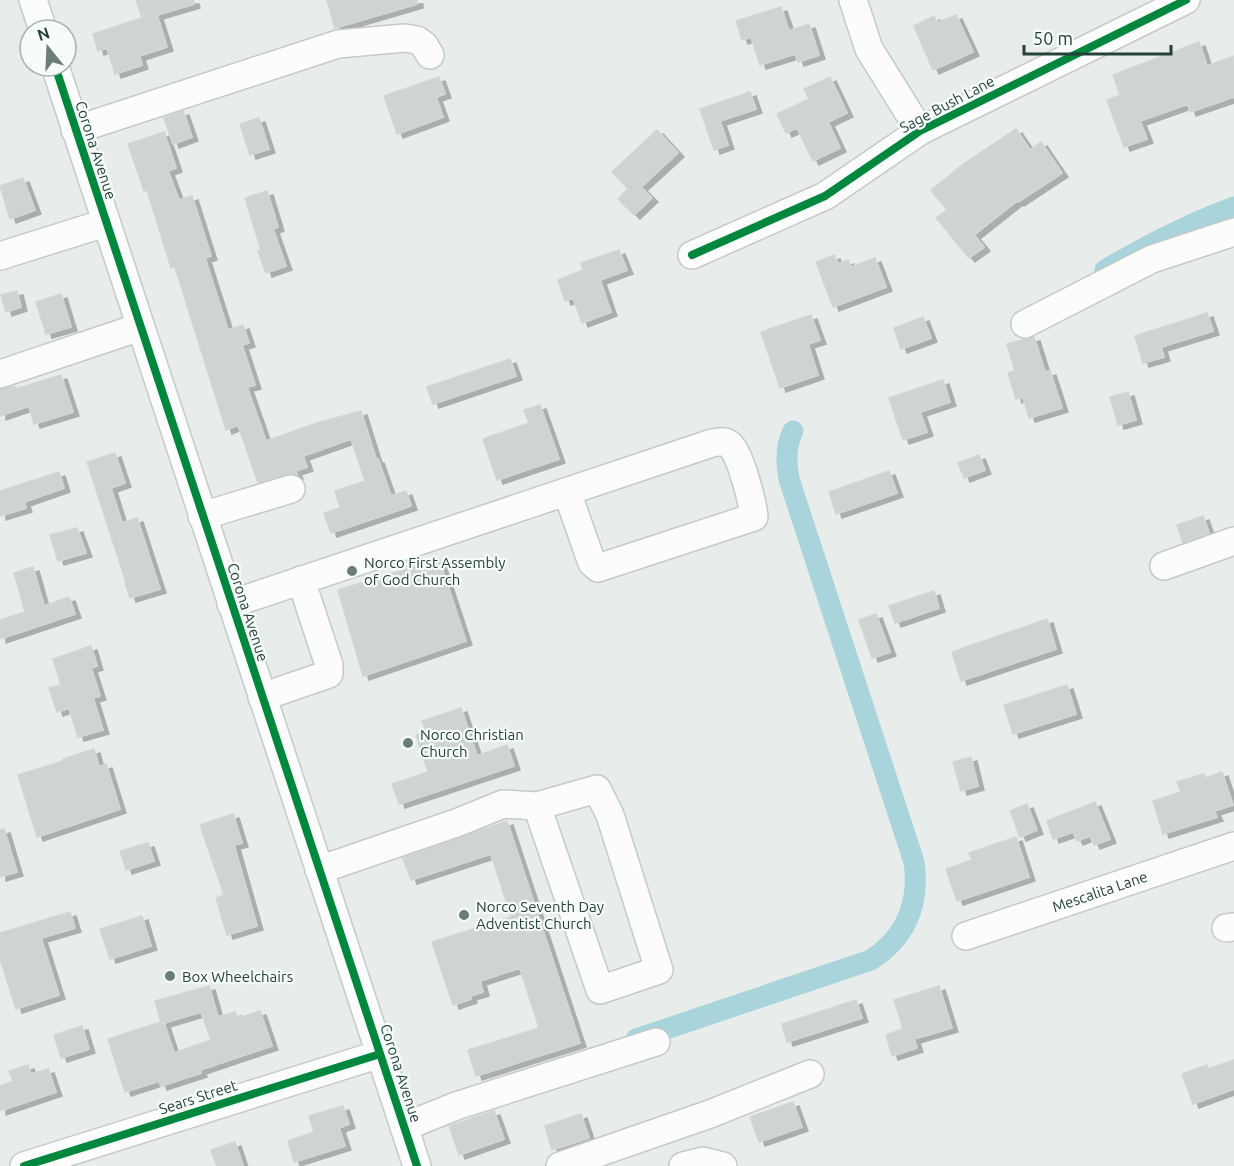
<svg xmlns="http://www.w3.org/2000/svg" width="1234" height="1166" font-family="Ubuntu,sans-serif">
  <defs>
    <filter id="shadow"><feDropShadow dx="6" dy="4" stdDeviation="0" flood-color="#0004"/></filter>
  </defs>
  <rect width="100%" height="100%" fill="#e8edeb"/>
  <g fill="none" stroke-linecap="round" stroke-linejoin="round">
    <!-- canal -->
    <path stroke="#a9d4db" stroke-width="21" d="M1105,270C1147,245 1188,224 1234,207
      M636,1039L871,960C906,937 920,904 914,862L789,479C786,463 785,446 793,431"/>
  </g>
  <!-- building -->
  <path fill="#cfd4d2" stroke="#d1d6d4" stroke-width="1.5" fill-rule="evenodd" filter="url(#shadow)" d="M136,0H193L194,4L157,15L167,47L139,56L142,65L115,74L107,48L98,51L93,34L142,18Z
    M327,0H417V4L335,28Z
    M781,7L789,31L809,24L819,55L798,62L795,54L760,65L751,37L742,40L736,21Z
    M956,15L973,52L933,70L914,26L934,16L937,23Z
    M1199,42L1207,66L1234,56V97L1190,112L1188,104L1140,121L1147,139L1124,147L1107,100L1120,95L1113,75Z
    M439,77L445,94L436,97L443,117L397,134L384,96Z
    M830,77L847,113L828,122L840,148L813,161L797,128L786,133L777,114L809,99L804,89Z
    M750,92L756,109L720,121L728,145L714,150L700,109Z
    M183,111L192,137L173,144L164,118Z
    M259,118L269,149L250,155L240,124Z
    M1016,129L1030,150L1041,142L1062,173L1018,202L1017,201L974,235L984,247L969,258L936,218L947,210L931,190L962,165Z
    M657,130L678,153L641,187L652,198L634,215L618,199L628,189L612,172Z
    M164,132L176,168L168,171L179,200L192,196L211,256L205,258L228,330L243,325L249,343L242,345L255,385L247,387L266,441L317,423L361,411L376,459H378L391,496L406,491L411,506L331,533L324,513L340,508L335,491L365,481L351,439L303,456L307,467L295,471L297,475L286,474L258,483L238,425L226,430L175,267L171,268L147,190L144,191L128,144Z
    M23,178L35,210L10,219L0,186Z
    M267,191L278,227L273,229L286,266L266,273L258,251L261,250L245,198Z
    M619,250L627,270L600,280L611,312L582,323L573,298L565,301L558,280L583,270L581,263Z
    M834,255L838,264L848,260L851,267L875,258L886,287L833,307L816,262Z
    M17,291L21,307L6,312L1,295Z
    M61,294L71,327L46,334L36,302Z
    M1207,313L1213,331L1161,347L1164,357L1143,363L1135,336Z
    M811,315L820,340L808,344L818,375L780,388L761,332Z
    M923,317L931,338L901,349L894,328Z
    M1034,337L1045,372L1050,371L1062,408L1029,418L1023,397L1016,399L1008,373L1015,371L1007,344Z
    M510,359L516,376L433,404L427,387Z
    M61,375L73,412L34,424L29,406L0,416V389L15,386L16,389Z
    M943,380L950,402L920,412L927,432L903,440L889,398Z
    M1128,392L1136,420L1118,425L1110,397Z
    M540,405L559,459L497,480L483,439L529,423L524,410Z
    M115,453L125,483L111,488L122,523L137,518L160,589L130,598L125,583L126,582L87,462Z
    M979,455L985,470L964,478L958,463Z
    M889,471L897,493L836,514L829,492Z
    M59,472L64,488L24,502L26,508L0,516V491Z
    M1203,516L1209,533L1183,543L1177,525Z
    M77,528L86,553L58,561L50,535Z
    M439,559L466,641L363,676L338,590Z
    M33,567L44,606L69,597L75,614L0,639V620L25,612L14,573Z
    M934,591L939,608L895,623L889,606Z
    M876,614L890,652L872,658L859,620Z
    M1047,619L1056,649L961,681L952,652Z
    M91,646L97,666L91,668L100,696L93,698L103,730L78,737L69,708L57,712L49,688L61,685L53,659Z
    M1067,685L1076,714L1013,734L1004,705Z
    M461,708L477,756L507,745L514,766L399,804L392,784L428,772L416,735L426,732L422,721Z
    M94,749L99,767L106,764L120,809L37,837L18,775L63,761V759Z
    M971,757L978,786L961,791L953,762Z
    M1222,772L1233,805L1214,811L1217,817L1163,834L1153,801L1181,792L1177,782L1204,774L1205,778Z
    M1095,802L1110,839L1094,845L1090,836L1077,841L1073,832L1053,839L1047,821Z
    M1027,804L1037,830L1020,837L1010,811Z
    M233,814L242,843L234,845L257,926L227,935L216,898L224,895L200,825Z
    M507,821L580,1043L476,1076L468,1050L539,1028L520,968L480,981L483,992L470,996L471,999L453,1005L432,942L511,917L491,854L411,880L403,858Z
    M4,829L17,872L0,877V830Z
    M1016,837L1029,877L957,901L946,869L972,860L969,853Z
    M148,843L154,861L126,870L120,851Z
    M70,912L75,928L41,938L59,995L16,1009L0,959V933Z
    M142,916L151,946L110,959L100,929Z
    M209,986L218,1017L235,1012L238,1018L260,1011L272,1046L200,1070L201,1073L161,1086L159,1081L125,1092L108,1039L161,1022L155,1001ZM201,1012L211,1040L174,1053L164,1023Z
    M939,986L952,1028L914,1039L917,1048L892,1056L886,1035L903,1029L894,1000Z
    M856,1000L862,1018L787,1042L782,1024Z
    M82,1026L89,1049L61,1058L54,1035Z
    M1234,1060V1089L1193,1104L1182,1074L1207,1065L1208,1069Z
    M28,1065L31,1074L48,1069L56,1092L0,1111V1086L13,1081L9,1071Z
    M793,1102L802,1127L759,1142L750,1117Z
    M343,1106L349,1124L339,1128L345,1146L294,1162L288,1141L314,1132L309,1116Z
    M494,1111L504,1139L459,1155L449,1126Z
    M581,1114L589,1138L552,1150L545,1126Z
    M235,1142L243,1166H217L211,1150Z"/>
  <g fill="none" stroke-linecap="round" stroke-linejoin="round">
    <defs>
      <g id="minor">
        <path d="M33,0L43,30"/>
        <path d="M853,0L869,49L920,131"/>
        <path d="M55,66L417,1166"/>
        <path d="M75,130L338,44L405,38L417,40L424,45L430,55"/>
        <path d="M692,255L825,196L920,131L1186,0"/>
        <path d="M0,256L105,223"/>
        <path d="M1025,324L1152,259L1234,232"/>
        <path d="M0,374L140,327"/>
        <path d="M202,516L291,489"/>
        <path d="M1164,566L1234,541"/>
        <path d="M231,604L712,443C719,442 725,440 730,445C740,452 753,504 754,517L598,568L592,563L567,492"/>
        <path d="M262,697L329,674V665L301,580"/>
        <path d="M319,870L459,822L503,804L537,806L600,990L659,970L610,815L597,789L537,806"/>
        <path d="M1226,928L1234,927"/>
        <path id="s1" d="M966,936L1234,846"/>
        <path d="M404,1127L456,1106L656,1042"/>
        <path d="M24,1166L380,1054"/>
        <path d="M560,1166L710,1114L810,1074"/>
        <path d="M683,1166L703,1161L723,1166"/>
      </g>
    </defs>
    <!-- minor casing -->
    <use href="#minor" stroke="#c5cac8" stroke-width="30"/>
    <!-- minor -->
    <use href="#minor" stroke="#fcfcfc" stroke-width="27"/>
    <defs>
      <path id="cycleway" d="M55,66L417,1166
        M692,255L825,196L920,131L1186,0
        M24,1166L380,1054"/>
    </defs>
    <!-- cycleway casing -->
    <use href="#cycleway" stroke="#f7fbf9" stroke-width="11"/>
    <!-- cycleway -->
    <use href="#cycleway" stroke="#00873e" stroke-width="8"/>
  </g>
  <!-- markers -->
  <g fill="#697e78" stroke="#f7fbf9" stroke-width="2">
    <circle cx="352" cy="571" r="6"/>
    <circle cx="408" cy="743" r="6"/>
    <circle cx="464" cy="915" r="6"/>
    <circle cx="170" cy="976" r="6"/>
  </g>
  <g text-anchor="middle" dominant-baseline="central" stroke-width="4.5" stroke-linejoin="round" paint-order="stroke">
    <!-- street labels -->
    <g font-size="15" fill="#24423a" stroke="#f7fbf9">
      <text transform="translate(947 104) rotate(-28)">Sage Bush Lane</text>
      <text transform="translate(96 150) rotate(72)">Corona Avenue</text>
      <text transform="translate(248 612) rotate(72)">Corona Avenue</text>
      <text stroke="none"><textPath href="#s1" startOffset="141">Mescalita Lane</textPath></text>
      <text transform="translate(401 1073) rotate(72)">Corona Avenue</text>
      <text transform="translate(198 1097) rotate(-18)">Sears Street</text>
    </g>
    <!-- poi labels -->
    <g font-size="15" fill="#24423a" stroke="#f7fbf9" text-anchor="start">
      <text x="364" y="562">Norco First Assembly<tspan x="364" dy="17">of God Church</tspan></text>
      <text x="420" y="734">Norco Christian<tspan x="420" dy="17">Church</tspan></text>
      <text x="476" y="906">Norco Seventh Day<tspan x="476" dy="17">Adventist Church</tspan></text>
      <text x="182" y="976">Box Wheelchairs</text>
    </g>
  </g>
  <!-- north arrow -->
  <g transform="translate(48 48) rotate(342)"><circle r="28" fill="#f7fbf9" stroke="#a3b1ad" stroke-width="1.5"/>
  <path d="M0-4.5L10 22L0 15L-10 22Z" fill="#697e78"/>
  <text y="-9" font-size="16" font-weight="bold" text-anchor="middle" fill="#24423a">N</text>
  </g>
  <!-- scale -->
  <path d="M1024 45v9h147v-9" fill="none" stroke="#24423a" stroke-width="3"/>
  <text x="1033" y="45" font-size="18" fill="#24423a" stroke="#f7fbf9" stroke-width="4.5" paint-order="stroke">50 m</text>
</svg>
